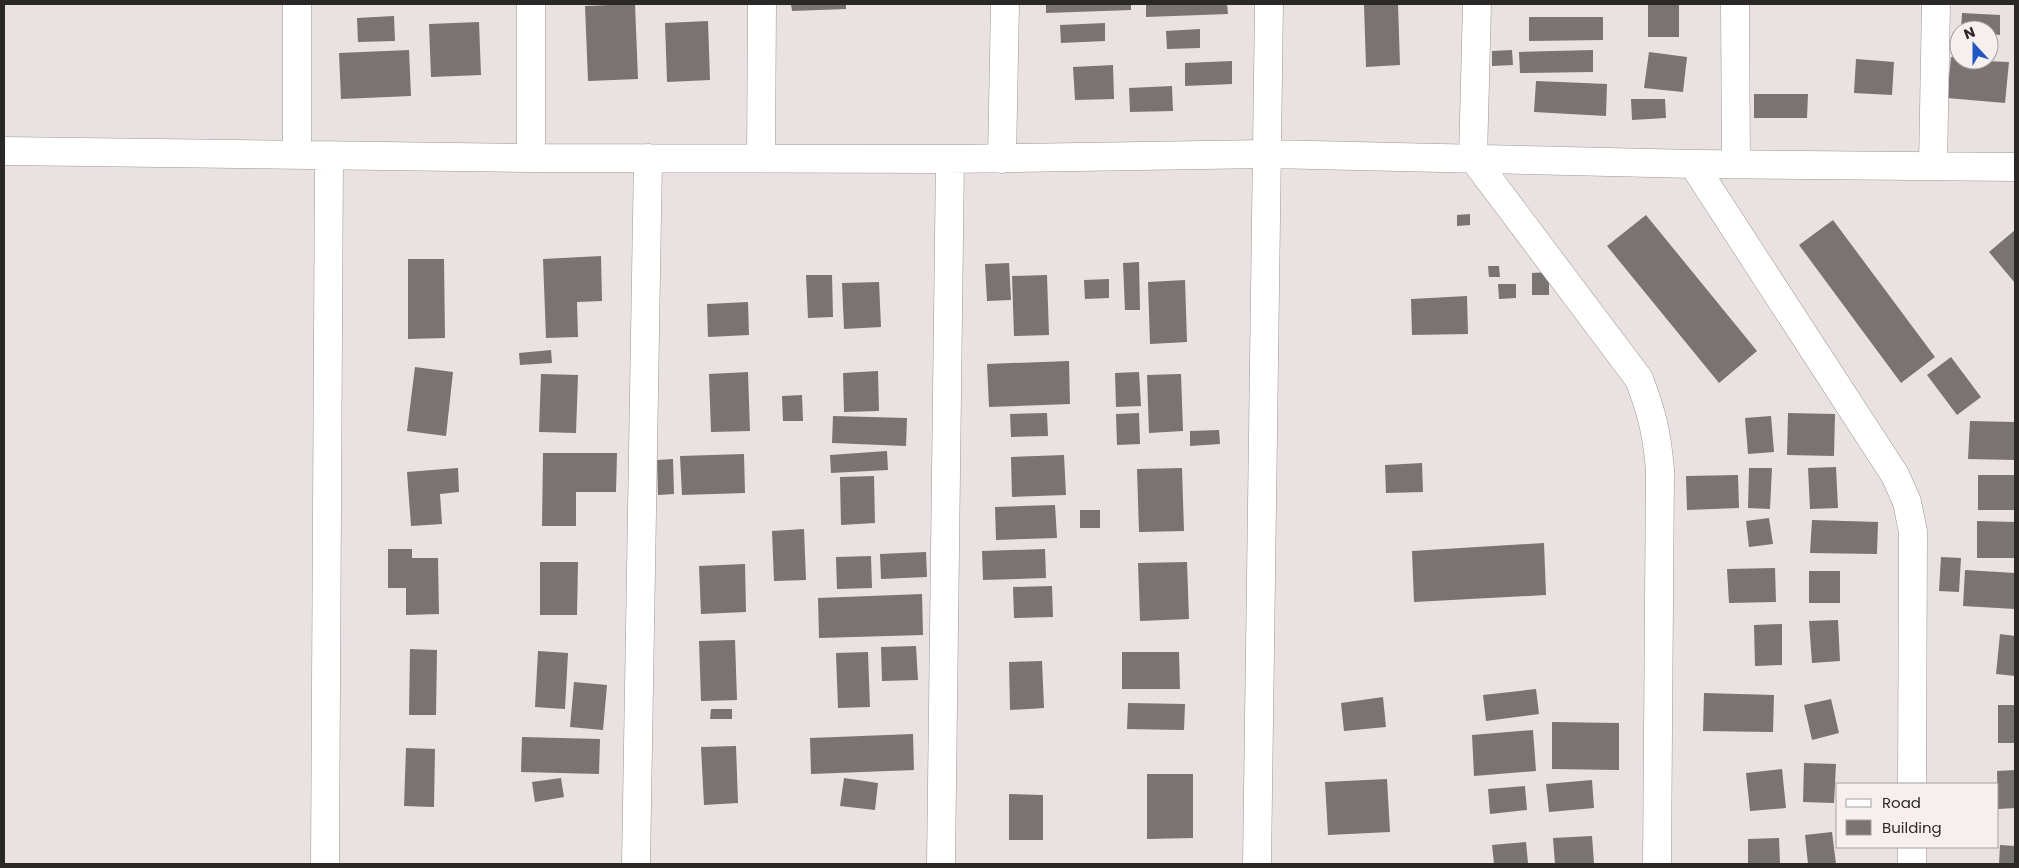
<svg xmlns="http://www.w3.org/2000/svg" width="2019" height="868" font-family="Poppins,sans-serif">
  <rect width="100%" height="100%" fill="#e9e2e0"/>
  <!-- building -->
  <path fill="#797374" d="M635,4L638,79L588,81L585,6Z
    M791,4H846V9L792,11Z
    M1046,4H1131V10L1046,13Z
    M1146,4H1227L1228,14L1146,17Z
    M1364,4H1398L1400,65L1366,67Z
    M1648,4H1679V37H1648Z
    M1962,13L2000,15V35L1989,34V30H1961Z
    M394,16L395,41L358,42L357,18Z
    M1529,17H1603V40L1529,41Z
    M708,21L710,80L667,82L665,23Z
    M479,22L481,75L431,77L429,24Z
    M1105,23V41L1061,43L1060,25Z
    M1200,29V48L1167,49L1166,31Z
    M409,50L411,96L341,99L339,53Z
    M1512,50L1513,65L1492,66V51Z
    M1593,50V72L1520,73L1519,52Z
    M1649,52L1687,57L1683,92L1644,88Z
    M1951,57H1959V60L2009,62L2005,103L1947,98Z
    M1856,59L1894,62L1892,95L1854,93Z
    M1232,61V84L1185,86V63Z
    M1113,65L1114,99L1075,100L1073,67Z
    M1536,81L1607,84L1606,116L1534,112Z
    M1172,86L1173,111L1130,112L1129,88Z
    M1754,94H1808L1807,118H1754Z
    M1631,99H1665L1666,118L1632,120Z
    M1470,214V225L1457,226V215Z
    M1646,215L1757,351L1719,383L1607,246Z
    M1833,220L1935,357L1901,383L1799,245Z
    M2015,230V283L1989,252Z
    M601,256L602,301L577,302L578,337L546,338L543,259Z
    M408,259H444L445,338L408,339Z
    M1139,262L1140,310H1125L1123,263Z
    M1009,263L1011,300L987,301L985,264Z
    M1488,266H1499L1500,277H1489Z
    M1549,272V295H1532V273Z
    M806,275H832L833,317L808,318Z
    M1047,275L1049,335L1014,336L1012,276Z
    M1109,279V298L1085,299L1084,280Z
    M1185,280L1187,342L1150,344L1148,282Z
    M879,282L881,327L844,329L842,283Z
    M1498,284H1516V298L1499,299Z
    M1467,296L1468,334L1412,335L1411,299Z
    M748,302L749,335L708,337L707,304Z
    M551,350L552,363L520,365L519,353Z
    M1951,357L1981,397L1957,415L1927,375Z
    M1069,361L1070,404L989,407L987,364Z
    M415,367L453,372L446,436L407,431Z
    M878,371L879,411L844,412L843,373Z
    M748,372L750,431L711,432L709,374Z
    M1139,372L1141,406L1116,407L1115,373Z
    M541,374L578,375L576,433L539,432Z
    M1181,374L1183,431L1149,433L1147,375Z
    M802,395L803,421H783L782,396Z
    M1047,413L1048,436L1011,437L1010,414Z
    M1139,413L1140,444L1117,445L1116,414Z
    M1788,413L1835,414L1834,456L1787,455Z
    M833,416L907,418L906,446L832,443Z
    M1771,416L1774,452L1748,454L1745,418Z
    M1970,421L2015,422V460L1968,459Z
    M1219,430L1220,444L1190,446V431Z
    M887,451L888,470L831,473L830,455Z
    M543,453H617L616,492H576V526H542Z
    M744,454L745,493L682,495L680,456Z
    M1064,455L1066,495L1012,497L1011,457Z
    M673,459L674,494L658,495L657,460Z
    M1422,463L1423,492L1386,493L1385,465Z
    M1836,467L1838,508L1810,509L1808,468Z
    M458,468L459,492L440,494L442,524L411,526L407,472Z
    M1182,468L1184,531L1139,532L1137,469Z
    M1749,468H1772L1770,509L1748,508Z
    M1738,475L1739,508L1687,510L1686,476Z
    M1978,475H2015V510H1978Z
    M874,476L875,523L841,525L840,477Z
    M1055,505L1057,538L996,540L995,507Z
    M1080,510H1100V528H1080Z
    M1769,518L1773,544L1749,547L1746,521Z
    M1812,520L1878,522L1877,554L1810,553Z
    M1977,521L2015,522V558H1977Z
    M804,529L806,580L774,581L772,531Z
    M1544,543L1546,595L1414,602L1412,551Z
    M388,549H412V558H438L439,614L406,615V588H388Z
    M1045,549L1046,578L983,580L982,551Z
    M926,552L927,577L881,579L880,554Z
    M871,556L872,588L837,589L836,557Z
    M1941,557L1961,558L1959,592L1939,591Z
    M540,562H578L577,615H540Z
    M1187,562L1189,619L1140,621L1138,563Z
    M745,564L746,612L701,614L699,566Z
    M1775,568L1776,602L1729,603L1727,569Z
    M1965,570L2015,573V609L1963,606Z
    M1809,571H1840V603H1809Z
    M1052,586L1053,617L1014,618L1013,587Z
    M922,594L923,635L819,638L818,598Z
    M1838,620L1840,661L1812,663L1809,621Z
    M1782,624V665L1755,666L1754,625Z
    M2000,634L2015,636V676L1996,674Z
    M735,640L737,700L701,701L699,641Z
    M916,646L918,680L882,681L881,647Z
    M410,649L437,650L436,715H409Z
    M538,651L568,653L565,709L535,707Z
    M868,652L870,707L838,708L836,653Z
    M1122,652H1179L1180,689H1122Z
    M1042,661L1044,708L1010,710L1009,662Z
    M574,682L607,685L603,730L570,727Z
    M1536,689L1539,714L1486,721L1483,695Z
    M1704,693L1774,695L1773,732L1703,731Z
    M1383,697L1386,727L1344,731L1341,703Z
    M1831,699L1839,733L1812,740L1804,705Z
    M1128,703L1185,704L1184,730L1127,729Z
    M1998,705H2015V743H1998Z
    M711,709H732V719H710Z
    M1552,722L1619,723V770L1552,769Z
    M1533,730L1536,771L1474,776L1472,735Z
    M913,734L914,770L811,774L810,738Z
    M522,737L600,739L599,774L521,772Z
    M736,746L738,803L704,805L701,747Z
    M406,748L435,749L434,807L404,806Z
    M1804,763L1836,764L1834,803L1803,802Z
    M1782,769L1786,808L1750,811L1746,773Z
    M2015,770V808L1998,809L1997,771Z
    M1147,774H1193V838L1147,839Z
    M561,778L564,797L535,802L532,782Z
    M844,778L878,783L875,810L840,806Z
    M1387,779L1390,832L1328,835L1325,782Z
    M1592,780L1594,808L1549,812L1546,784Z
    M1525,786L1527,810L1490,814L1488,789Z
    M1009,794L1043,795V840H1009Z
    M1832,832L1836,864H1808L1805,835Z
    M1592,836L1594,863L1555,864L1553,838Z
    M1779,838L1780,864H1748V839Z
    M1526,842L1528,863L1494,864L1492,845Z
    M2000,845L2015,846V864H1999Z"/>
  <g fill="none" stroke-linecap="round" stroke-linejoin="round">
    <defs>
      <path id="minor" d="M1477,4L1473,158L1639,379C1652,413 1657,434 1660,470L1657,864
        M1735,4L1736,164
        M4,151L531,158L950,159L1266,154L1693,164L2015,167
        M297,155V4
        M531,158V4
        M761,158L762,4
        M1002,159L1005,4
        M1693,164L1895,475L1907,502L1913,532L1912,784
        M1933,165L1936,4
        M325,864L329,156
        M636,864L648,158
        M941,864L950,159
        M1257,864L1269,4
        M1912,864V847"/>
    </defs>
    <!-- minor casing -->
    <use href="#minor" stroke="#9c9694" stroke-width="29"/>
    <!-- minor -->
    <use href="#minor" stroke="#fff" stroke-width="28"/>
  </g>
  <!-- border -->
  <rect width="2019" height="868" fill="none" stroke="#2b2828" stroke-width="10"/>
  <!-- legend -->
  <rect x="1836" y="783" width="162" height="65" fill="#f6efee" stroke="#a59f9f"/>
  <rect x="1846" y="799" width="25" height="8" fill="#ffffff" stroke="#a59f9f"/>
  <text x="1882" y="808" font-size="15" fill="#2b2828">Road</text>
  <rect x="1846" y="820" width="25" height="15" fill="#797374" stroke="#a59f9f"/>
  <text x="1882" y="833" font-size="15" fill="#2b2828">Building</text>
  <!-- north arrow -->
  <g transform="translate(1974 45) rotate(339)"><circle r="24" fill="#f6efee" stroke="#a59f9f"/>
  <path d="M0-4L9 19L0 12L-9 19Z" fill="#2157c4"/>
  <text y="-8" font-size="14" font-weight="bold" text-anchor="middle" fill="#2b2828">N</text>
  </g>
</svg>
